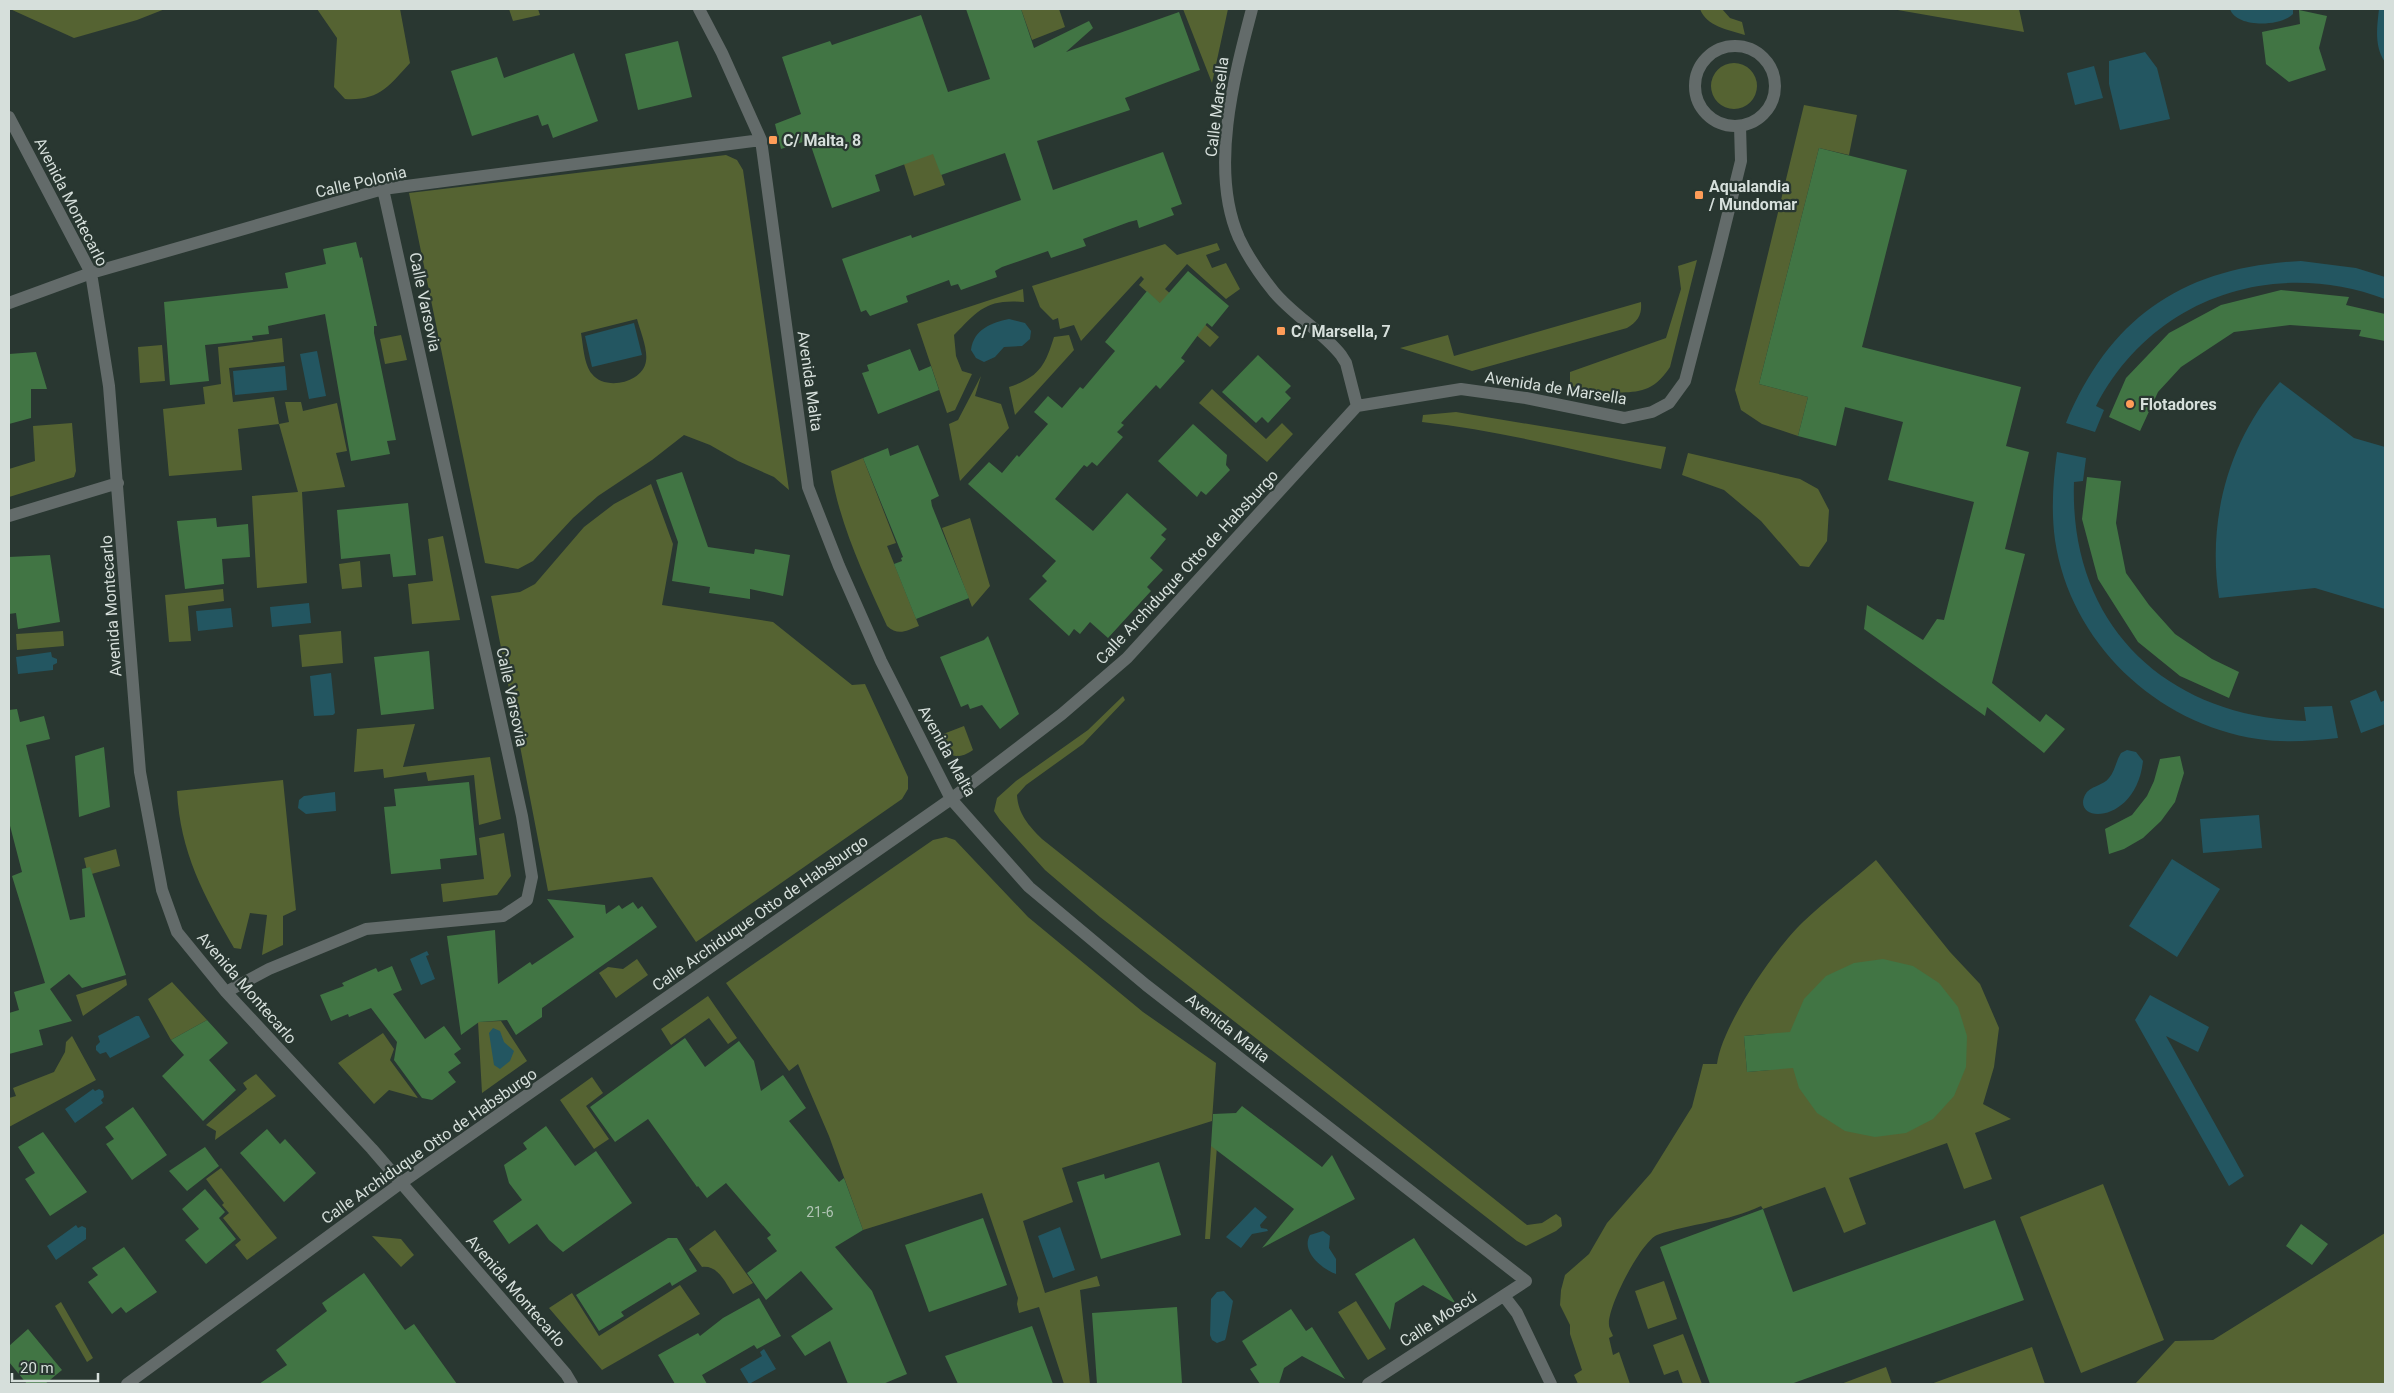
<svg xmlns="http://www.w3.org/2000/svg" width="2394" height="1393" font-family="Roboto,sans-serif">
  <rect width="100%" height="100%" fill="#293731"/>
  <!-- green -->
  <path fill="#556332" fill-rule="evenodd" d="M10,9H165L137,20L74,38Z
    M317,9H400L410,63C389,86 379,101 345,99L334,87L337,38Z
    M509,9H538L540,15L513,21Z
    M1021,9H1059L1065,27L1032,40Z
    M1183,9H1228L1212,83Z
    M1700,9H1722L1730,18L1742,22L1745,35C1727,29 1707,27 1700,9Z
    M1892,9H2019L2024,32Z
    M1711 86a23 23 0 1 1 46 0a23 23 0 1 1-46 0Z
    M917,104L945,185L914,196L888,113Z
    M1804,105L1857,115L1849,155L1819,148L1759,384L1808,397L1798,436L1762,424L1741,410L1735,390Z
    M726,155L737,160L743,170L789,490L774,477L738,461L710,445L684,435L652,460L598,496L573,518L533,561L518,569L485,563L409,193ZM637,319C640,330 648,349 646,361C643,383 605,391 592,374C584,365 583,344 581,333Z
    M1217,243L1220,250L1206,255L1212,268L1226,263L1240,289L1226,299L1187,264L1165,289L1219,337L1210,347L1139,285L1144,279L1141,276L1081,341L1074,325L1060,329L1058,318L1053,320L1040,307L1032,286L1165,244L1177,255Z
    M1697,260L1670,367C1665,375 1657,384 1648,388C1628,397 1591,390 1570,386V372L1666,338L1681,289L1678,266Z
    M1023,289L1024,302C986,299 979,310 954,335L956,356L962,371L972,374L955,410L947,413L917,324Z
    M1641,302C1642,315 1638,321 1627,328L1472,371L1400,348L1448,335L1454,356Z
    M401,335L407,360L385,364L380,339Z
    M1069,335L1074,350L1015,415L1009,387C1039,377 1045,366 1054,337Z
    M282,338L284,362L229,368L233,402L274,397L279,424L289,422L285,402H301L303,411L337,403L347,451L336,453L345,487L302,492L307,583L257,588L252,496L298,492L279,424L238,429L242,470L169,476L163,409L205,404L203,387L221,384L218,347Z
    M162,345L165,381L140,383L138,347Z
    M981,376L975,396L1001,404L1009,428L960,481L949,424L958,420Z
    M1212,389L1266,439L1282,423L1293,434L1267,462L1199,403Z
    M1456,412L1666,447L1661,469C1582,452 1503,431 1422,422L1423,415Z
    M72,423L76,471L74,477L9,497V469L35,461L33,426Z
    M1688,453L1800,479L1818,489L1829,510L1827,541L1809,567L1800,566L1761,521L1724,490L1682,475Z
    M863,458L896,543L887,546L919,626C906,631 898,636 887,626C864,575 840,526 831,471Z
    M651,484L673,544L662,605L773,622L852,685L865,684L908,777V789L902,799L696,942L652,877L548,891L491,596L520,592L535,584L584,527L614,504Z
    M970,518L990,586L972,607L942,528Z
    M443,536L460,620L412,624L408,584L433,581L428,539Z
    M360,561L362,587L342,589L339,564Z
    M223,589L224,601L188,606L191,641L169,642L165,595Z
    M63,631L64,646L17,650L16,634Z
    M341,631L343,663L302,667L299,635Z
    M1123,696L1125,700L1083,744L1026,785L1017,795C1018,814 1029,826 1042,839L1527,1225L1542,1223L1556,1214L1561,1218L1562,1226L1556,1231L1526,1246L1517,1241L1100,917L1045,870L1000,820L994,811L997,798L1016,781L1088,730Z
    M415,724L403,767L490,757L501,819L479,825L474,775L428,781L426,772L384,778L383,769L354,772L357,729Z
    M964,726L973,750C954,763 946,754 938,736Z
    M283,780L296,910L283,916V945L262,955L267,915L250,913L241,949L234,948C204,896 180,852 177,791Z
    M504,833L511,876L497,895L443,902L441,884L484,879L479,838Z
    M946,837L955,840L1028,917L1143,1012L1216,1063L1212,1121L1062,1168L1073,1202L1023,1221L1045,1293L1097,1276L1100,1286L1080,1290L1090,1384H1064L1039,1307L1019,1313L1017,1304L1018,1298L982,1193L863,1230L829,1136L798,1064L789,1071L726,983L933,840Z
    M116,849L120,866L88,875L84,858Z
    M1876,860L1950,952L1980,984L1999,1028L1994,1067L1983,1104L2011,1119L1975,1133L1992,1179L1964,1189L1947,1143L1849,1178L1866,1224L1844,1233L1825,1187L1763,1209L1761,1206C1728,1222 1691,1223 1657,1235C1641,1242 1607,1307 1609,1325C1609,1328 1612,1333 1613,1336L1609,1338L1613,1355L1619,1352L1630,1384H1578L1574,1375L1582,1370L1570,1334V1325L1560,1305L1561,1290L1565,1275L1589,1254L1607,1223L1651,1173L1692,1107L1703,1064H1717C1722,1025 1774,950 1803,922C1826,900 1852,881 1876,860ZM1767,1034L1770,1070L1747,1072L1744,1036Z
    M637,959L648,975L616,998L599,973L608,967L623,969Z
    M126,979L127,985L83,1016L76,995Z
    M172,982L207,1020L171,1040L148,999Z
    M708,996L737,1038L728,1044L709,1018L671,1045L661,1029Z
    M501,1021L527,1061L482,1093L478,1022Z
    M383,1033L394,1049L390,1060L418,1098L389,1090L374,1104L338,1063Z
    M72,1036L96,1080L9,1127V1098L16,1096L13,1088L54,1072L65,1052L66,1042Z
    M256,1074L276,1096L215,1140L216,1131L206,1125L247,1089L243,1083Z
    M592,1077L603,1093L586,1106L609,1139L594,1149L560,1100Z
    M1211,1146H1217L1210,1239H1205Z
    M221,1168L277,1238L247,1260L235,1245L241,1240L223,1218L229,1213L222,1205L224,1203L206,1179Z
    M2103,1184L2164,1340L2081,1373L2020,1217Z
    M715,1230L753,1283L733,1294C725,1282 718,1265 702,1267L689,1249Z
    M2385,1233V1384H2135L2175,1341L2213,1340Z
    M372,1236L401,1239L414,1255L401,1267Z
    M1664,1281L1677,1319L1648,1329L1635,1291Z
    M680,1285L700,1314L602,1370L549,1308L572,1293L599,1336Z
    M1356,1301L1386,1349L1368,1360L1338,1312Z
    M61,1302L93,1358L87,1362L55,1306Z
    M1683,1334L1702,1384H1683L1678,1370L1664,1375L1653,1345Z
    M2032,1347L2045,1384H1931Z
    M1886,1367L1892,1384H1841Z"/>
  <!-- water -->
  <path fill="#235661" d="M2230,9H2293V14C2281,27 2236,28 2230,9Z
    M2379,9H2385V62C2374,46 2377,27 2379,9Z
    M2145,52L2157,68L2170,119L2120,130L2109,84V61Z
    M2094,66L2103,98L2075,105L2067,73Z
    M2301,261L2356,268L2385,277V299C2273,257 2152,298 2096,406L2104,410L2095,432L2066,423C2111,315 2185,267 2301,261Z
    M1009,319L1025,323L1031,331L1030,339L1022,346L1004,347L995,357L984,362L976,358L971,350C974,329 991,323 1009,319Z
    M634,323L642,355L592,367L585,336Z
    M317,351L326,396L309,399L300,354Z
    M285,366L287,390L235,395L233,371Z
    M2280,382L2354,438L2385,447V609L2315,588L2219,598C2207,521 2228,441 2280,382Z
    M2057,452L2086,458L2083,481L2074,482C2069,625 2166,717 2306,721L2304,707L2332,706L2338,738C2311,741 2285,743 2258,739C2156,724 2070,642 2055,540C2051,510 2053,481 2057,452Z
    M309,603L311,623L272,627L270,607Z
    M231,608L233,627L198,631L196,611Z
    M51,652L52,657L57,659V663L53,665V670L18,674L16,657Z
    M331,673L335,713L333,715L314,716L310,676Z
    M2376,690L2381,702L2385,700V724L2361,733L2350,701Z
    M2127,750L2136,752L2143,761C2136,825 2071,824 2085,795C2089,786 2103,786 2109,778C2115,771 2116,761 2121,753Z
    M335,792L336,811L306,814L298,808L299,800L304,796Z
    M2259,815L2262,848L2203,853L2200,819Z
    M2172,859L2220,889L2177,957L2129,926Z
    M427,951L429,955L426,956L435,979L421,985L410,959Z
    M2150,995L2209,1027L2198,1052L2166,1036L2244,1176L2229,1186L2135,1020Z
    M136,1016H139L150,1037L110,1058L106,1052L100,1054L96,1050V1046L100,1042L98,1036Z
    M493,1028L500,1031L504,1042L514,1051L510,1061L500,1069L494,1065L489,1033Z
    M93,1089L95,1091L99,1089L103,1091L104,1097L101,1100L103,1103L75,1123L65,1109Z
    M1255,1207L1267,1217L1260,1225L1261,1228L1267,1229L1268,1231L1252,1234L1241,1248L1226,1237Z
    M76,1225L78,1228L82,1226L86,1228V1239L56,1260L47,1246Z
    M1060,1227L1075,1270L1053,1278L1038,1236Z
    M1323,1231L1330,1236L1329,1248L1336,1259V1274C1324,1270 1300,1252 1310,1235Z
    M1224,1291L1233,1301L1226,1337L1225,1340L1217,1343L1212,1340L1210,1335L1211,1299L1217,1292Z
    M764,1349L776,1369L749,1384L740,1369L762,1356L760,1352Z"/>
  <!-- building -->
  <path fill="#417544" d="M966,9H1021L1034,48L1089,21L1093,28L1066,52L1179,12L1200,70L1125,98L1130,110L1037,141L1053,190L1163,152L1182,204L1171,208L1174,215L1139,228L1137,220L1129,222L1083,239L1086,246L1051,258L1048,251L1002,267L995,271L997,277L961,290L958,284L951,286L949,280L906,296L908,302L870,316L866,310L861,312L842,259L911,235L912,238L1021,200L1005,153L941,175L933,154L875,175L880,191L832,208L809,140L781,149L775,124L801,114L782,57L830,41L832,45L921,15L948,92L990,79Z
    M2299,10L2327,16L2319,48L2326,70L2289,82L2266,64L2262,32L2300,24Z
    M678,41L692,97L638,110L625,54Z
    M574,53L598,121L553,138L548,124L542,126L538,115L472,136L451,71L497,57L504,78Z
    M1819,148L1907,170L1862,347L2021,387L2006,446L2029,452L2005,549L2025,554L1992,683L2040,722L2046,714L2065,729L2044,753L1987,707L1985,716L1864,629L1867,605L1923,640L1937,619L1944,620L1974,502L1888,480L1903,422L1845,407L1836,446L1798,436L1808,397L1759,384Z
    M356,242L360,258L362,257L377,326H374V333L396,440L387,441L390,454L351,461L325,314L268,326L269,334L252,336L253,340L205,345L209,381L170,385L164,302L288,288L285,273L326,264L323,249Z
    M1188,271L1229,306L1212,327L1207,323L1181,358L1185,361L1160,389L1156,385L1121,423L1124,425L1117,432L1123,437L1097,466L1092,462L1087,467L1084,465L1055,499L1093,531L1127,493L1167,529L1161,535L1166,539L1150,558L1163,570L1147,587L1151,591L1108,638L1090,622L1080,634L1074,629L1069,636L1029,599L1047,581L1042,576L1056,561L968,484L989,462L1002,473L1017,455L1019,457L1048,424L1034,412L1048,396L1062,408L1080,387L1083,389L1115,351L1105,342L1147,291L1160,303Z
    M2281,290L2349,297L2346,305L2385,314V341L2359,336L2361,330L2290,325L2234,332L2181,367L2158,392L2140,431L2109,417L2126,378L2169,333L2221,305Z
    M910,349L919,371L931,366L939,390L878,414L862,373L869,371L867,365Z
    M36,352L47,389H31V418L9,424V354Z
    M1258,355L1291,386L1285,392L1291,398L1268,423L1262,417L1256,423L1222,392Z
    M1193,424L1227,455L1226,465L1230,470L1206,495L1201,491L1197,497L1158,461Z
    M918,445L939,496L931,500L932,506L969,598L916,619L894,564L902,561L901,558L903,557L863,458L888,448L890,456Z
    M682,472L708,547L754,554L755,549L790,555L783,596L750,589V599L709,593L710,587L672,581L678,542L656,480Z
    M2087,477L2121,481L2116,523L2126,573L2149,605L2175,634L2212,659L2239,672L2229,698L2180,676L2138,642L2098,579L2082,519Z
    M408,503L416,575L393,577L390,554L341,559L337,510Z
    M216,518L217,527L248,524L250,557L222,559L224,584L185,589L177,521Z
    M50,555L60,622L18,629L16,613L9,614V557Z
    M988,636L1019,714L1000,729L982,705L970,709L968,704L961,707L940,657L984,640Z
    M429,651L434,709L381,715L374,657Z
    M17,709L20,722L44,716L50,739L26,745L70,920L85,917L82,869L90,867L126,975L82,988L69,974L50,989L72,1021L39,1030L43,1045L9,1054V1013L19,1010L14,992L45,983L12,876L22,872L9,822V710Z
    M104,747L110,807L79,817L75,756Z
    M2180,756L2184,773L2175,802L2161,821L2143,838L2124,849L2109,854L2105,829L2132,815L2147,796L2154,781L2160,759Z
    M469,782L477,855L440,859L441,869L391,874L384,807L396,806L394,789Z
    M547,899L605,905L606,914L619,905L622,909L633,902L638,909L642,906L657,927L542,1008V1017L516,1035L507,1020L479,1022L461,1035L447,936L495,930L498,984L530,962L532,965L574,937Z
    M1883,959L1913,966L1939,983L1958,1007L1967,1036L1966,1067L1954,1096L1933,1119L1906,1133L1875,1137L1845,1131L1817,1113L1799,1088L1793,1068L1747,1072L1744,1036L1790,1032L1804,999L1826,976L1854,963Z
    M392,966L402,990L393,994L425,1039L444,1026L461,1049L454,1054L461,1063L448,1072L456,1082L432,1100L422,1098L394,1060L397,1042L371,1008L349,1017L348,1014L331,1021L320,995L344,986L342,983L376,968L378,972Z
    M207,1020L228,1043L209,1060L236,1090L203,1121L162,1076L184,1055L171,1040Z
    M685,1038L705,1067L739,1041L754,1061L761,1091L783,1075L806,1108L789,1121L839,1182L844,1178L863,1230L835,1247L872,1291L907,1374L883,1384H848L830,1341L805,1356L791,1336L833,1309L801,1271L766,1300L747,1273L777,1251L767,1238L771,1235L726,1183L707,1198L698,1186L697,1187L648,1119L615,1142L590,1107Z
    M1242,1106L1322,1167L1332,1155L1355,1199L1262,1248L1294,1209L1211,1146L1213,1114L1236,1113Z
    M133,1107L167,1155L132,1180L106,1144L114,1139L105,1127Z
    M546,1126L575,1166L596,1151L632,1203L563,1252L549,1240L537,1224L509,1244L493,1221L522,1200L509,1183L504,1165L527,1149L523,1143Z
    M267,1129L280,1144L285,1139L316,1173L284,1202L240,1153Z
    M43,1132L87,1192L50,1216L25,1179L35,1173L18,1147Z
    M205,1147L219,1166L187,1191L169,1171Z
    M1159,1162L1181,1235L1101,1259L1077,1182L1104,1174L1105,1179Z
    M205,1189L225,1212L219,1218L236,1239L206,1264L185,1240L199,1229L182,1209Z
    M1763,1209L1793,1292L1995,1220L2024,1300L1791,1384H1710L1660,1247Z
    M983,1218L1007,1285L929,1312L905,1245Z
    M2301,1224L2328,1244L2312,1265L2286,1246Z
    M668,1238H677L697,1271L672,1286L670,1282L621,1312L624,1316L599,1331L576,1295Z
    M1414,1238L1456,1304L1423,1285L1395,1303L1390,1330L1355,1274Z
    M124,1247L157,1292L126,1313L121,1307L112,1314L88,1282L98,1275L92,1268Z
    M364,1273L405,1330L414,1324L457,1384H259L287,1365L276,1350L327,1311L322,1303Z
    M759,1298L781,1336L757,1349L754,1345L702,1375L707,1384H675L658,1355L698,1333L700,1336L723,1318Z
    M1177,1307L1182,1383L1097,1384L1092,1313Z
    M1291,1309L1306,1331L1312,1327L1345,1379L1302,1356L1284,1368L1279,1384H1260L1250,1369L1257,1365L1242,1341Z
    M1032,1326L1053,1384H958L945,1356Z
    M28,1329L62,1370L45,1384H27L9,1362V1346Z"/>
  <g fill="none" stroke-linecap="round" stroke-linejoin="round">
    <!-- street -->
    <path stroke="#636b6a" stroke-width="12" d="M699,9L722,53L761,140L808,487L839,566L881,661L951,799L1029,887L1146,985L1526,1281L1368,1384
      M1252,9C1234,77 1209,170 1239,238C1248,257 1261,276 1274,292C1294,316 1322,331 1341,355L1346,363L1357,406
      M1695 86a40 40 0 1 1 80 0a40 40 0 1 1-80 0Z
      M9,117L91,273L109,386L140,772L162,890L177,932L226,992L372,1149L566,1374L572,1384
      M9,303L91,273L383,189L761,140
      M1357,406L1461,389L1526,398L1624,418L1652,412L1669,403L1685,381L1718,254L1741,161L1740,126
      M9,516L118,483
      M226,992L269,969L366,929L503,916L527,900L532,877L522,816L383,189
      M1504,1296L1517,1313L1551,1384
      M127,1384L401,1183L951,799L1062,714L1127,658L1357,406"/>
  </g>
  <!-- markers -->
  <g fill="#fe9c58" stroke="#293731" stroke-width="2">
    <rect x="768" y="135" width="10" height="10" rx="2.5"/>
    <rect x="1694" y="190" width="10" height="10" rx="2.5"/>
    <rect x="1276" y="326" width="10" height="10" rx="2.5"/>
    <circle cx="2130" cy="404" r="5"/>
  </g>
  <g text-anchor="middle" dominant-baseline="central" stroke-width="4.5" stroke-linejoin="round" paint-order="stroke">
    <!-- number labels -->
    <g font-size="14" fill="#b1c4b5">
      <text x="820" y="1212">21-6</text>
    </g>
    <!-- street labels -->
    <g font-size="16" fill="#d6dfdb" stroke="#293731">
      <text transform="translate(1217 107) rotate(-83)">Calle Marsella</text>
      <text transform="translate(361 182) rotate(-13)">Calle Polonia</text>
      <text transform="translate(71 202) rotate(63)">Avenida Montecarlo</text>
      <text transform="translate(425 302) rotate(78)">Calle Varsovia</text>
      <text transform="translate(810 381) rotate(82)">Avenida Malta</text>
      <text transform="translate(1556 388) rotate(9)">Avenida de Marsella</text>
      <text transform="translate(1187 567) rotate(-47)">Calle Archiduque Otto de Habsburgo</text>
      <text transform="translate(111 606) rotate(-94)">Avenida Montecarlo</text>
      <text transform="translate(512 697) rotate(78)">Calle Varsovia</text>
      <text transform="translate(947 751) rotate(61)">Avenida Malta</text>
      <text transform="translate(760 913) rotate(-35)">Calle Archiduque Otto de Habsburgo</text>
      <text transform="translate(247 988) rotate(49)">Avenida Montecarlo</text>
      <text transform="translate(1228 1028) rotate(38)">Avenida Malta</text>
      <text transform="translate(429 1146) rotate(-35)">Calle Archiduque Otto de Habsburgo</text>
      <text transform="translate(516 1291) rotate(49)">Avenida Montecarlo</text>
      <text transform="translate(1438 1319) rotate(-33)">Calle Moscú</text>
    </g>
    <!-- poi labels -->
    <g font-size="16" font-weight="bold" fill="#d6dfdb" stroke="#293731" text-anchor="start">
      <text x="783" y="140">C/ Malta, 8</text>
      <text x="1709" y="186">Aqualandia<tspan x="1709" dy="18">/ Mundomar</tspan></text>
      <text x="1291" y="331">C/ Marsella, 7</text>
      <text x="2140" y="404">Flotadores</text>
    </g>
  </g>
  <!-- border -->
  <rect width="2394" height="1393" fill="none" stroke="#d6dfdb" stroke-width="20"/>
  <!-- scale -->
  <path d="M12 1373v8h86v-8" fill="none" stroke="#d6dfdb" stroke-width="2.5"/>
  <text x="20" y="1373" font-size="15" fill="#d6dfdb" stroke="#293731" stroke-width="4" paint-order="stroke">20 m</text>
</svg>
